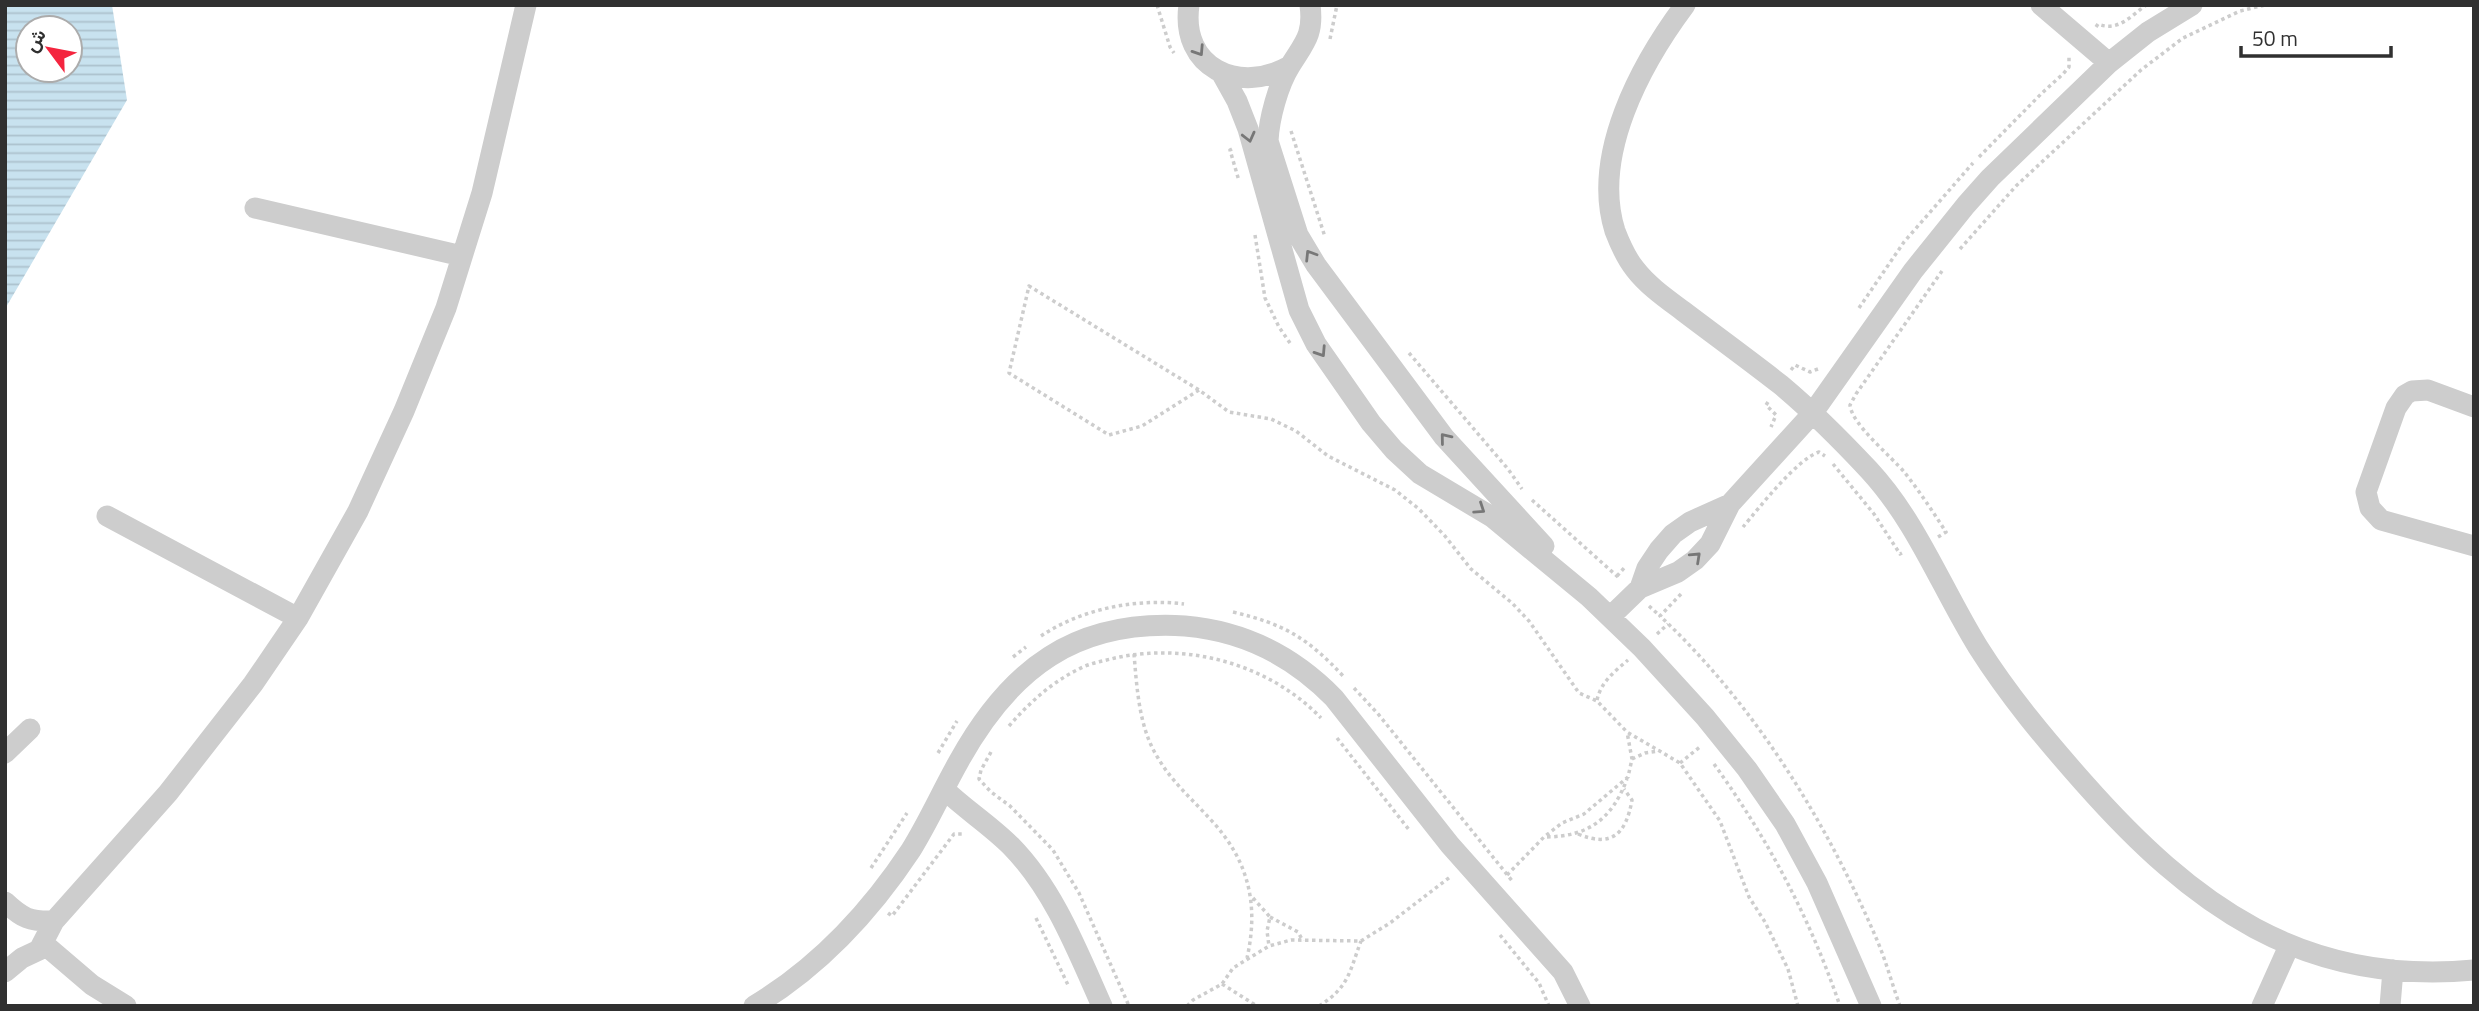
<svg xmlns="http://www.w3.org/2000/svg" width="2479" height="1011" font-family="'Titillium Web',Vazirmatn,sans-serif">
  <defs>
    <pattern id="water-rules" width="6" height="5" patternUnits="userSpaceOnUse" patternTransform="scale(1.75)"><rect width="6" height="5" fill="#c8e2ef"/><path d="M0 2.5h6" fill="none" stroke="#acc2cd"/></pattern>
  </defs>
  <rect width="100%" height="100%" fill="#fff"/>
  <!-- water -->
  <path fill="url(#water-rules)" fill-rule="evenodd" d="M5,5H112L127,100L5,309ZM28,28H70V70H28Z"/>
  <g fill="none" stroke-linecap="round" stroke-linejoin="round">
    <!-- path -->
    <path stroke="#cdcdcd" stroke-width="3.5" stroke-dasharray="3.5 3.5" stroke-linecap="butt" d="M1157,5L1170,47L1174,53
      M2096,27L2098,24C2118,32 2131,16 2146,5
      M1330,39L1337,5
      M1291,131L1325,237
      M1232,149L1230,150L1239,181
      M1979,157L2042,93L2063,74L2069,67V56
      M1255,235L1265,298L1279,327L1292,346
      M1960,249L2016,186L2141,70L2183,38L2240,11L2265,5
      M1859,308L1904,242L1973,163
      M1409,353L1508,469L1522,489
      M1791,370L1795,365L1810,372L1818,369
      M1199,390L1142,426L1109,435L1009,373L1029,286L1199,390L1229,412L1271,419L1296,431L1328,456L1395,490L1419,509L1445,536L1471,569L1512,603L1529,621L1579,693L1597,701L1627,732L1680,763L1720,821L1749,897L1765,922L1788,969L1798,1006
      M1768,402L1766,405L1776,415L1771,427
      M1833,464L1874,514L1900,554L1902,553
      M1532,500L1618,577
      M1743,527C1759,508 1797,459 1819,452L1825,456
      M1938,537L1946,532C1933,512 1920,492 1905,473C1891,456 1852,425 1850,405L1856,394L1942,271
      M1617,576L1625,567
      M1681,594L1660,616C1755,705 1826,821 1877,940C1886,961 1892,984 1900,1006
      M1649,606L1660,616
      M1233,612C1284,624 1308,638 1344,677
      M1657,634L1668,624
      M1041,636C1081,609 1136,598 1184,604
      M1134,654C1137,689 1139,728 1158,758C1172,782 1192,799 1210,819C1249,860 1259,905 1247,958
      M1013,657L1026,647
      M1354,688L1379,715L1513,882
      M1597,700C1601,682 1614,672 1628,660
      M1009,726C1029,703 1052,682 1079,669C1090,663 1103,661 1115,658C1188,642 1269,664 1321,718
      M1337,738L1410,831
      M991,752L981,770L979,779L991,792L1010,806L1053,850L1079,893L1129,1006
      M938,753L957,721
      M1632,759L1645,753L1659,751
      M1680,763L1701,746
      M1714,764C1768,839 1810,918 1840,1006
      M1578,834C1612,848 1626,834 1632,800L1624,789
      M1547,837C1589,836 1612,819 1627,779
      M871,868L907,813
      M1507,875L1544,837L1562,823L1584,814L1628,777L1632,759L1627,732
      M1253,898L1270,917L1267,931L1269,946
      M888,913L892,916L954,834H963
      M1270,917L1298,932L1303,941
      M1036,918L1069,987
      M1500,935L1539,983L1549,1006
      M1222,984L1257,1006
      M1187,1006L1193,1000L1222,984L1233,968L1269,946L1291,940L1361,941L1390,923L1450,877
      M1319,1006C1349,987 1349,973 1361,941"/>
    <!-- minor -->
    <path stroke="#cdcdcd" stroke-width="21" d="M1189,5C1180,68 1239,95 1290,66
      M1310,5C1314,35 1304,43 1290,66C1278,85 1269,119 1268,141L1298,235L1316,265L1444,437L1544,546
      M1685,5C1641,64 1591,155 1615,231C1620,244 1626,258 1635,269C1648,286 1667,299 1683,311C1716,336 1749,360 1781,385C1812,411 1841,440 1869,470C1917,522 1941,587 1978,647C2009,696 2045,739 2084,783C2192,905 2302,986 2474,970
      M2041,5L2109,63
      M1222,74L1237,101L1248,129L1299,310L1316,344L1371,423L1394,450L1420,474L1492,517L1589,597L1642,648L1705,717L1747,769L1785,824L1817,883L1871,1006
      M255,208L462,256
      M2474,407L2428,390L2412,391L2405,395L2396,408L2366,492L2370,508L2381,520L2474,546
      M107,516L298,618
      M1640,588L1678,572L1695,560L1710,544L1730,504L1812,414L1913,271L1966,205L1990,178L2109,63L2148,32L2192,5
      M1610,617L1640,588L1647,568L1659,550L1673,534L1690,522L1730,504
      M5,753L30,729
      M945,790C966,810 990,825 1011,846C1054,890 1077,950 1102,1006
      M5,902C22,918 30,922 54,921
      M44,944L92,985L126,1006
      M5,972L22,958L39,950L54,921L168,793L253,684L298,618L358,511L404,411L446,308L482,193L526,5
      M754,1006C819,967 870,912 911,850C929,821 942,791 959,761C1010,669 1075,619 1185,626C1244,631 1293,656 1334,698L1450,845L1563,972L1580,1006
      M2262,1006L2289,946
      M2390,1006L2393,970"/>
  </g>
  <!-- one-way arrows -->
  <defs><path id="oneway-chevron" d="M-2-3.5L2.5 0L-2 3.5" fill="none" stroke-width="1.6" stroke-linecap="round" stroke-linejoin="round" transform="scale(1.75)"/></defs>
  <g stroke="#777">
    <use href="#oneway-chevron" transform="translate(1199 51) rotate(57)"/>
    <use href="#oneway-chevron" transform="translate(1249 137) rotate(76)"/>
    <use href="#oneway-chevron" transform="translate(1310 255) rotate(-122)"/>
    <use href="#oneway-chevron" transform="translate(1321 352) rotate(57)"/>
    <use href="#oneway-chevron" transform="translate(1445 438) rotate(-129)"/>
    <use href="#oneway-chevron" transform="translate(1480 509) rotate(34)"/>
    <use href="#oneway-chevron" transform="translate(1696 557) rotate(-43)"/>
  </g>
  <!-- border -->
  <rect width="2479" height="1011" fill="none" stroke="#303030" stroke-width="14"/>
  <!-- north arrow -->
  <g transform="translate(49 49) rotate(302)"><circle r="33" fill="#ffffff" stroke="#acacac" stroke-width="2"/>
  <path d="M0-5L12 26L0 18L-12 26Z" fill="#f4253f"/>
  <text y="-10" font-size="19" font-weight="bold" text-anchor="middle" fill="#303030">ش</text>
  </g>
  <!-- scale -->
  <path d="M2241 46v10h150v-10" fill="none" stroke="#303030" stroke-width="3.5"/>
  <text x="2252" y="46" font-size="21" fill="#303030" stroke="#ffffff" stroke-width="5" paint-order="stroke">50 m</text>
</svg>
